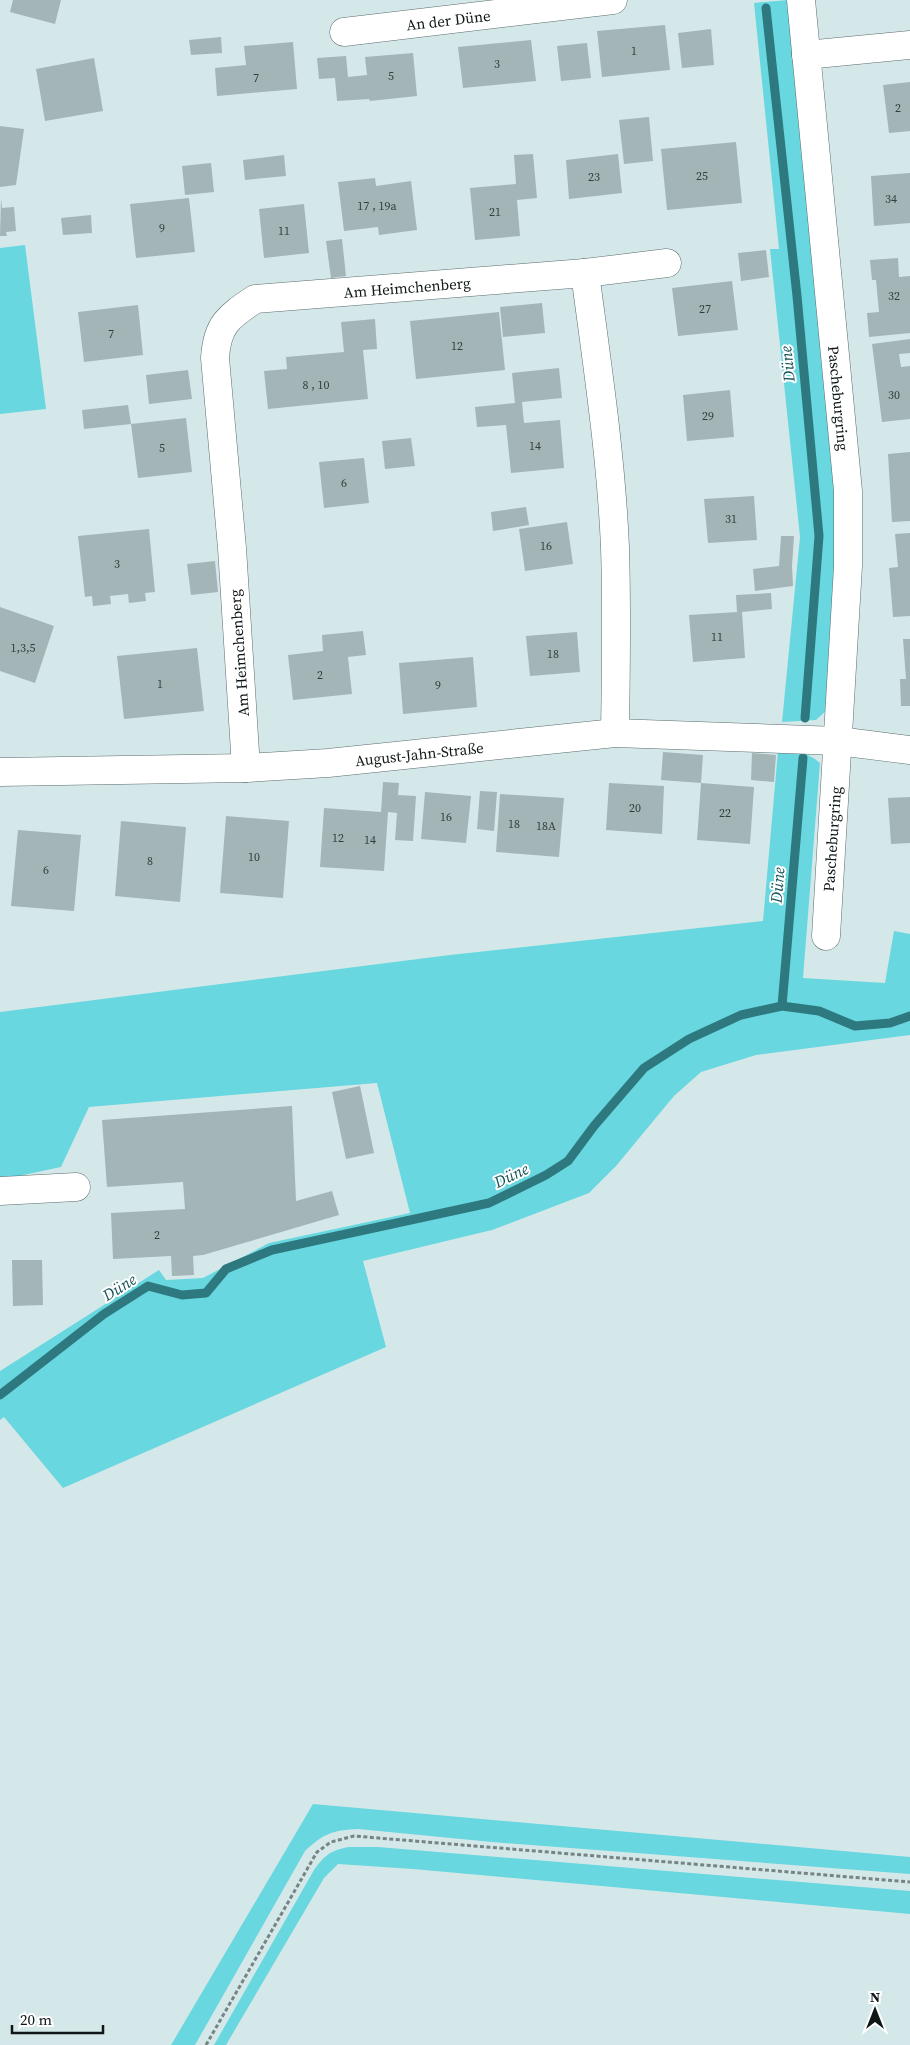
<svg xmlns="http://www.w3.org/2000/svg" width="910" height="2045" font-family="'Source Serif 4',serif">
  <rect width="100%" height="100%" fill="#d5e8e9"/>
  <!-- green -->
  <path fill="#69d7df" d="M788,0L838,523L828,709L816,720L782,722L800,537L770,249H779L754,3Z
    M25,245L46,409L0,414V248Z
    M778,751C794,752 807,751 820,763L803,978L885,983L894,931L910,934V1035L756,1055L701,1072L674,1096L616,1166L589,1193L492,1230L363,1261L386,1347L63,1488L4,1417L0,1420V1371L159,1270L166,1280L203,1278L269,1243L410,1213L377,1083L89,1107L61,1167L0,1180V1012L450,955L763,921Z
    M313,1804L910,1857V1874L492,1842L358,1829C333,1830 323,1834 305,1851L195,2045H171Z
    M349,1847H378L910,1891V1914L413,1869L338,1864L324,1878L226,2045H214L314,1870C325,1855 331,1850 349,1847Z"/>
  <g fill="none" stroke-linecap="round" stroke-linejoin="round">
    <!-- stream -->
    <path stroke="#2e797f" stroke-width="9" d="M766,8L797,296L819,536L805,718
      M782,1006L803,758
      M0,1395L104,1314L148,1286L182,1295L206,1293L226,1269L272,1250L489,1203L546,1175L568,1161L594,1126L644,1068L689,1039L741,1015L782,1006L819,1011L855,1026L890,1023L910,1016"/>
  </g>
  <!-- building -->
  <path fill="#a3b5b7" d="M13,0H61L55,24L10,12Z
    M665,25L670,70L602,77L597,31Z
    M711,29L714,65L682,68L678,33Z
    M221,37L222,53L191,55L189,40Z
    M531,40L536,81L463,88L458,47Z
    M293,42L297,89L217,96L215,68L246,65L244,46Z
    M587,43L591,78L561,81L557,46Z
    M413,53L417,96L370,101L369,99L337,101L335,78L319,79L317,58L346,56L348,77L367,75L365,57Z
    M94,58L103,111L45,121L36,69Z
    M910,82V131L889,133L883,85Z
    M649,117L653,161L624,164L619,120Z
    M0,126L24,129L16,185L0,187Z
    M736,142L742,203L667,210L661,149Z
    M533,154L537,198L517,200L520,236L475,240L470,188L516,184L514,155Z
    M618,154L622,193L569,199L566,160Z
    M284,155L286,176L245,180L243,160Z
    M211,163L214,192L185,195L182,166Z
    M910,173V223L874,226L871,176Z
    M375,178L376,186L411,181L417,230L379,235L378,227L344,231L338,182Z
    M1,198L2,208L14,207L16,231L6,232L7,236H0Z
    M189,198L195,252L136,258L130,204Z
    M304,204L309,253L264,258L259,209Z
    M91,215L92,233L63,235L61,218Z
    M342,239L346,276L331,278L326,241Z
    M766,250L769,277L741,281L738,253Z
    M898,258L899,277L910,276V333L869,337L867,313L879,312L876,280H872L870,260Z
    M732,281L738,330L678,336L672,288Z
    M542,303L545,333L503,337L500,307Z
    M138,305L143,355L84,362L78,312Z
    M499,312L505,370L416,379L410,321Z
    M375,319L377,349L363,350L368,399L268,409L264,371L287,369L286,357L344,352L341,322Z
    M910,339V353L899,354L901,367L910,366V419L882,422L872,344Z
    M559,368L562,398L522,402L524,423L560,420L564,468L511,473L506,425L477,427L475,407L515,403L512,373Z
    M188,370L192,399L149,404L146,375Z
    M730,390L734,437L687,441L683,395Z
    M128,405L131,424L84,429L82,410Z
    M186,418L192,472L138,478L131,424Z
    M411,438L415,466L385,469L382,441Z
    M910,452V521L892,522L888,454Z
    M364,458L369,503L324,508L319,462Z
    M754,496L757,540L708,543L704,499Z
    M526,507L529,525L493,531L491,512Z
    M567,522L573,564L525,571L519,529Z
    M149,529L155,592L145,593L146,601L129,603L128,594L110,596L111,604L93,606L92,596L85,597L78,536Z
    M910,533V616L893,617L889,568L898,567L895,534Z
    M781,536H794L792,566L793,586L755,591L753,569L779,566Z
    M215,561L218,592L191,595L187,564Z
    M771,593L772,609L742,612L745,658L693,662L689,615L737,612L736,595Z
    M0,607L54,626L35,683L0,671Z
    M363,631L366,655L348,657L352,694L293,700L288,655L323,651L322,635Z
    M577,632L580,672L530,676L526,636Z
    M903,639H910V706H901L900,679H906Z
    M197,648L204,711L124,719L117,656Z
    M473,657L477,707L403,714L399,663Z
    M663,752L703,755L701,783L661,780Z
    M752,753L776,755L774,782L751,780Z
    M383,782L399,783L398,795L416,796L413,841L395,840L397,813L388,812L384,871L320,867L324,808L381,812Z
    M609,783L664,786L662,834L606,830Z
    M701,783L754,787L750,844L697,840Z
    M480,791L497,792L494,831L477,829Z
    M425,792L471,796L466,843L421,839Z
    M500,794L564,798L559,857L496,852Z
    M910,797V843L891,844L888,798Z
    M226,816L289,821L283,898L220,893Z
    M121,821L186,827L180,902L115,896Z
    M18,830L81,835L74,911L11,906Z
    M360,1086L374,1153L346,1159L332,1092Z
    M292,1106L296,1201L332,1191L339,1215L203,1255L193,1256L194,1275L172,1276L171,1256L113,1259L111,1213L185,1209L183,1182L107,1187L102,1120Z
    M12,1260H42L43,1305L13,1306Z"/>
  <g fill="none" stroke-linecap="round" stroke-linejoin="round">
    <defs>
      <g id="minor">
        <path id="s1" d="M801,0L848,491V566L826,936"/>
        <path id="s2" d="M344,32L613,0"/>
        <path d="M806,55L910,45"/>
        <path d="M585,273L667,263"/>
        <path id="s3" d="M246,768L232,548L215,358C217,325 228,317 255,299L585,273C597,364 611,455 615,547C617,609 616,671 615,733"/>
        <path id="s4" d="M0,772L246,768L328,763L615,733L838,741L910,750"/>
        <path d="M0,1191L76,1187"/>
      </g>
    </defs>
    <!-- minor casing -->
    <use href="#minor" stroke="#5b6c6e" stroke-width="29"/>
    <!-- path -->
    <path stroke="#768484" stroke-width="3" stroke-dasharray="4 2.5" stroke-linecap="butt" d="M206,2045L317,1852L331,1842L354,1836L910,1882"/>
    <!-- minor -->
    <use href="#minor" stroke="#fff" stroke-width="28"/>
  </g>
  <g text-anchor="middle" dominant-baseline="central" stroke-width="4" stroke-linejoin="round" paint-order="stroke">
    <!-- number labels -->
    <g font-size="12" fill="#343e3e">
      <text x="634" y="51">1</text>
      <text x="497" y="64">3</text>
      <text x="391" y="76">5</text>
      <text x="256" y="78">7</text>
      <text x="898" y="108">2</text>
      <text x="702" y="176">25</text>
      <text x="594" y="177">23</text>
      <text x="891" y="199">34</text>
      <text x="377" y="206">17 , 19a</text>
      <text x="495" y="212">21</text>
      <text x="162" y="228">9</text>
      <text x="284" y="231">11</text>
      <text x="894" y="296">32</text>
      <text x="705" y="309">27</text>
      <text x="111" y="334">7</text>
      <text x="457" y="346">12</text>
      <text x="316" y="385">8 , 10</text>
      <text x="894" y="395">30</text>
      <text x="708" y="416">29</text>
      <text x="535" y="446">14</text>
      <text x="162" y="448">5</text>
      <text x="344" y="483">6</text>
      <text x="731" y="519">31</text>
      <text x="546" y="546">16</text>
      <text x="117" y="564">3</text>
      <text x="717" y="637">11</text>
      <text x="23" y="648">1,3,5</text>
      <text x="553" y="654">18</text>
      <text x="320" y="675">2</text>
      <text x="160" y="684">1</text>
      <text x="438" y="685">9</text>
      <text x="635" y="808">20</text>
      <text x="725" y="813">22</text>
      <text x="446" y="817">16</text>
      <text x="514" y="824">18</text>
      <text x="546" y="826">18A</text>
      <text x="338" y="838">12</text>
      <text x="370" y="840">14</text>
      <text x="254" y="857">10</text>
      <text x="150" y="861">8</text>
      <text x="46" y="870">6</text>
      <text x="157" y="1235">2</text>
    </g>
    <!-- street labels -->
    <g font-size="15" fill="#0f1616" stroke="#fff">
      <text stroke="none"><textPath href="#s2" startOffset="105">An der Düne</textPath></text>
      <text stroke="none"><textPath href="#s3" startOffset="639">Am Heimchenberg</textPath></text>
      <text stroke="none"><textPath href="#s1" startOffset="400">Pascheburgring</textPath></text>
      <text transform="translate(239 653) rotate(-94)">Am Heimchenberg</text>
      <text stroke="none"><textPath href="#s4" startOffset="420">August-Jahn-Straße</textPath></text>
      <text transform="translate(832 839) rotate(-86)">Pascheburgring</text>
    </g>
    <!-- water labels -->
    <g font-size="16" font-style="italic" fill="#135054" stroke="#fff">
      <text transform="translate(787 364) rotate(-96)">Düne</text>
      <text transform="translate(777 885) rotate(-85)">Düne</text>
      <text transform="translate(511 1175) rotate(-26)">Düne</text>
      <text transform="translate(119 1287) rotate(-32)">Düne</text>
    </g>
  </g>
  <!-- north arrow -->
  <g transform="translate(875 2010)" stroke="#ffffff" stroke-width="4" paint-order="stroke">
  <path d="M0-4L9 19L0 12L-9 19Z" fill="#0f1616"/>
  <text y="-8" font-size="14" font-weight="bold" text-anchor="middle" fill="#0f1616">N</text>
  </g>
  <!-- scale -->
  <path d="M12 2025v8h91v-8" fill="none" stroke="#0f1616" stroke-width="2.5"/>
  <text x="20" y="2025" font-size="15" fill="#0f1616" stroke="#ffffff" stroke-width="4" paint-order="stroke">20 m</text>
</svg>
